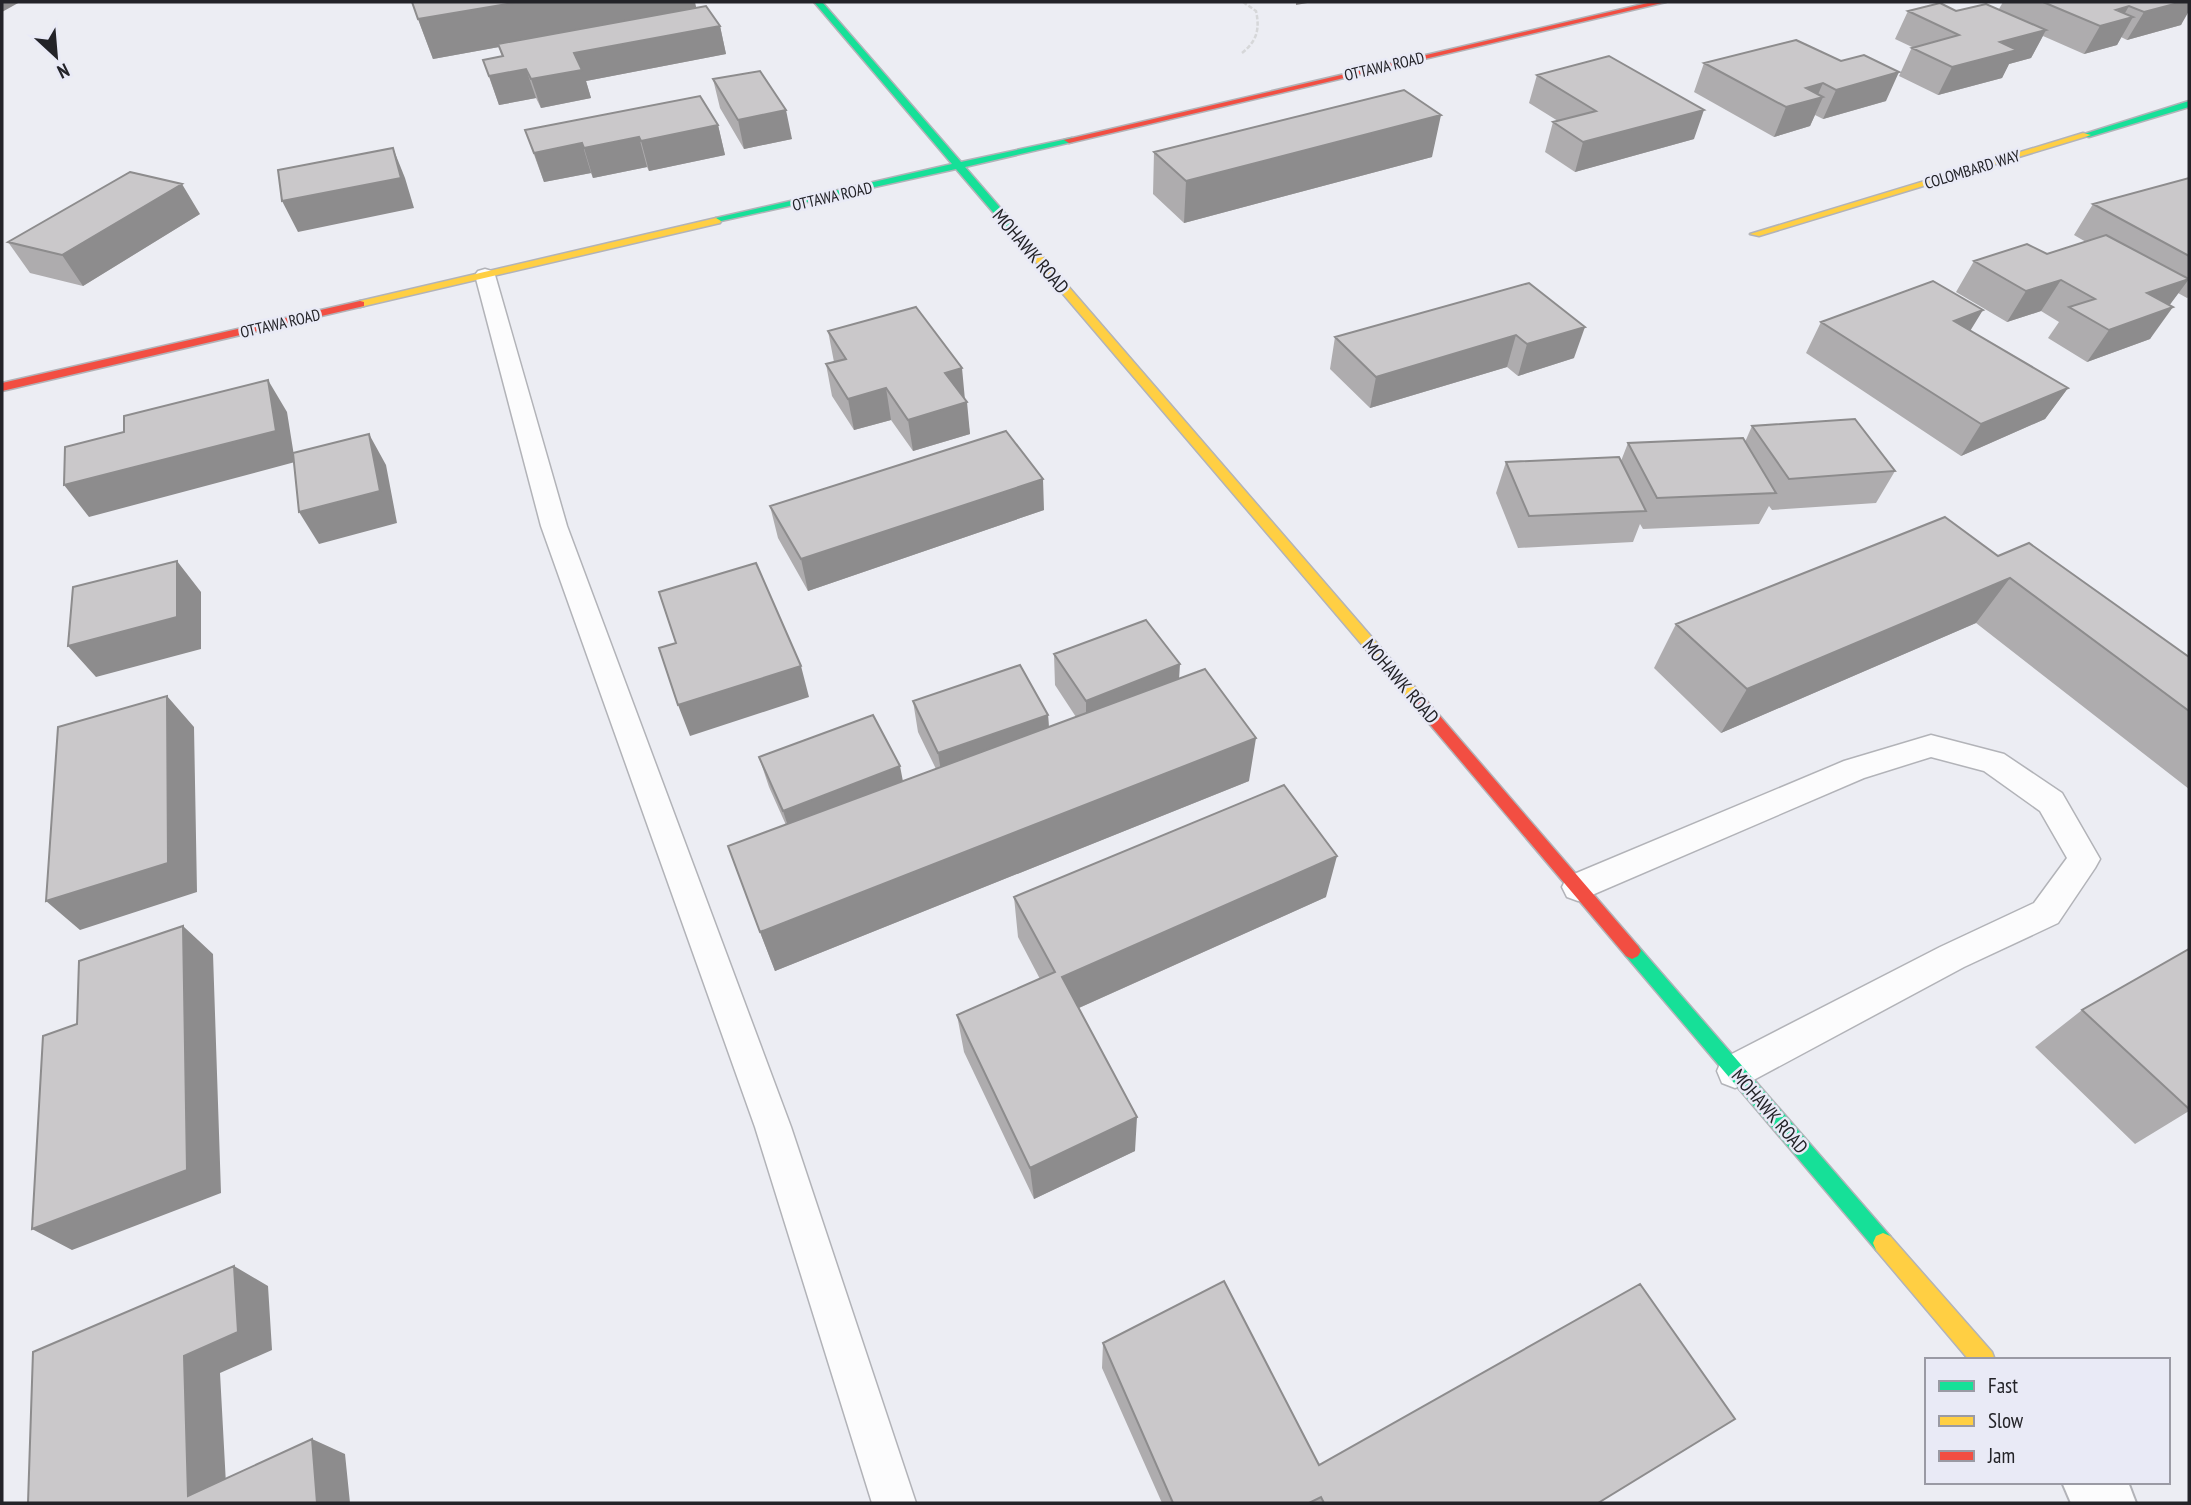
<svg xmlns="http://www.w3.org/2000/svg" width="2191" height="1505" font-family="'PT Sans Narrow',sans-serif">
  <rect width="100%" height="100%" fill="#ecedf3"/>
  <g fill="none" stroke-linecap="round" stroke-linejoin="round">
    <defs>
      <path id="lane" d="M485,269L492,271L495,275L567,526L791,1127L916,1503H872L755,1127L541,526L475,275L478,271Z
        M1931,735L2004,754L2062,793L2100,859L2095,868L2058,923L1964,967L1748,1083L1735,1088L1722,1083L1717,1071L1722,1059L1940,947L2034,903L2067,858L2040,811L1984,771L1931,757L1864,778L1578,901L1567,897L1562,887L1567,877L1844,761Z"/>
      <path id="street" d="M2062,1482H2128L2136,1503H2071Z"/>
      <path id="fast" d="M814,2H822L961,162L1072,138V142L965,167L1042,256V260H1034L956,169L712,223L711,221L716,218L952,164Z
        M2189,101V107L2089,137L2081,135Z
        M1632,943L1638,946L1890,1236L1893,1243L1890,1250L1883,1253L1876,1250L1626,956L1623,951L1626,946Z"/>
      <path id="slow" d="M2083,133L2091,135L1759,236L1750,234Z
        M716,218L721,221L720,223L360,307L354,304L360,301Z
        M1034,256H1042L1420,693L1423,697L1420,701H1410L1034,260Z
        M1883,1233L1890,1236L1992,1352L1995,1360H1969L1876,1250L1873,1243L1876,1236Z"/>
      <path id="jam" d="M1652,2H1666L1069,143L1064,140Z
        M360,301L364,302V306L2,391V383Z
        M1415,691L1420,693L1638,946L1641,951L1638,956L1632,959L1626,956L1410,701L1407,697Z"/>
    </defs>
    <!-- lane casing -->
    <use href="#lane" stroke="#b2b3b8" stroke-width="3"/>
    <!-- street casing -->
    <use href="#street" stroke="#b2b3b8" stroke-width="4"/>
    <!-- fast casing -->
    <use href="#fast" stroke="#b2b3b8" stroke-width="3"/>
    <!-- slow casing -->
    <use href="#slow" stroke="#b2b3b8" stroke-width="3"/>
    <!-- jam casing -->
    <use href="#jam" stroke="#b2b3b8" stroke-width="3"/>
    <!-- path -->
    <path stroke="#d6d7d9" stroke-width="2.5" stroke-dasharray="4.5 2" stroke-linecap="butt" d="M1242,53C1257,41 1260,29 1256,11L1243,2"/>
    <!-- lane -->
    <use href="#lane" fill="#fcfcfd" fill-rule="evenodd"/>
    <!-- street -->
    <use href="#street" fill="#fcfcfd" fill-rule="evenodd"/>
    <!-- fast -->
    <use href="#fast" fill="#16e098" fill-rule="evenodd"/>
    <!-- slow -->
    <use href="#slow" fill="#ffcf43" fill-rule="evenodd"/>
    <!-- jam -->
    <use href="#jam" fill="#f24e42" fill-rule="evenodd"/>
  </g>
  <!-- wall -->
  <path fill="#aeacae" d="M2003,2H2189L2181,25L2127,40L2121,37L2117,45L2084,54L2043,36L2031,58L2009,64L2002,78L1938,95L1899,76L1912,47L1895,39L1908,11L1999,9Z
    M696,8L720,26L726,54L586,81L591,98L541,108L536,98L499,105L483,60L502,57L499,47L433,59L418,19Z
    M1796,40L1886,101L1823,119L1815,115L1810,126L1774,137L1694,92L1704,63Z
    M1537,75L1694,139L1575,172L1545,152L1553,122L1558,121L1529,103Z
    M713,79L792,139L744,149L720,108Z
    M718,125L725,155L649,171L647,167L593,178L591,173L544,182L525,130Z
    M1154,152L1432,157L1184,223L1153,194Z
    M2189,178V297L2187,298L2178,293L2169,305L2150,339L2087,362L2048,338L2059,322L2041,311L2007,322L1956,292L1974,261L2047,254L2086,242L2074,235L2093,204Z
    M200,214L83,286L30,273L8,242Z
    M1529,283L1574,358L1518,376L1507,367L1370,408L1330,369L1335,337Z
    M1821,322L1971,331L2068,388L2045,419L1961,456L1806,353Z
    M828,331L965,400L970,434L913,451L891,420L854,430L832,396L826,364L834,362Z
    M1752,426L1895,471L1876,503L1772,510L1769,506L1759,524L1643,529L1640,524L1633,542L1518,548L1496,493L1506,462L1621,461L1628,443L1745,442Z
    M770,506L1044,510L808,591L778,538Z
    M1998,556L2189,657V789L1976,623L1721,733L1654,668L1676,624Z
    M1054,654L1179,679L1249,781L775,971L760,932L786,825L769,787L759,757L903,781L936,769L918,732L913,701L1048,715L1049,727L1076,717L1055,685Z
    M1014,897H1326L1079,1008L1135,1151L1034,1199L964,1052L957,1015L1040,979L1018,937Z
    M2189,949V1111L2135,1144L2035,1047L2082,1010Z
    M1103,1343L1319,1465L1598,1503H1162L1102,1368Z"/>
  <!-- shaded-wall -->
  <path fill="#8d8c8d" d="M2,2H20L2,12Z
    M519,2H695L697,11L433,59L418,19Z
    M1296,2H1313L1296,5Z
    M2182,2H2189V11L2181,25L2127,40L2144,12Z
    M2129,6L2121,20L2133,17L2117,45L2084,54L2100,26L2116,10Z
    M720,26L726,54L586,81L591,98L541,108L531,79L574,53Z
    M2046,30L2031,58L2009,64L2002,78L1938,95L1952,67L2000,42Z
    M526,69L536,98L499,105L489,76Z
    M1899,72L1886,101L1823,119L1836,90Z
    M1823,83L1816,99L1823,97L1810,126L1774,137L1786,107L1806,88Z
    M786,110L792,139L744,149L738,120Z
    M1704,110L1694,139L1575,172L1583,142Z
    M1441,115L1432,157L1184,223L1186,181Z
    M718,125L725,155L649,171L641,141Z
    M639,137L647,167L593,178L584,148Z
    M582,143L591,173L544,182L534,153Z
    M393,148L405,178L414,208L298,232L282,201Z
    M182,184L200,214L83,286L62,255Z
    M2189,279L2166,310L2173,307L2150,339L2087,362L2109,330L2147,293Z
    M2061,280L2041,311L2007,322L2026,291Z
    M1983,310L1964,341L1954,321Z
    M1585,327L1574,358L1518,376L1527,344Z
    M1516,335L1507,367L1370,408L1376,377Z
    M962,368L965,400L945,373Z
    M268,380L287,412L295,462L89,517L64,485Z
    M886,388L891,420L854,430L848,399Z
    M2068,388L2045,419L1961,456L1981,424Z
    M967,402L970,434L913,451L908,420Z
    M369,434L386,465L397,523L319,544L299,512Z
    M1043,479L1044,510L808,591L801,559Z
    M177,561L201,592V649L96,677L68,646Z
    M2010,578L1976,623L1721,733L1747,689Z
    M1180,664L1178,695L1086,731V701Z
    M801,666L809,697L690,736L678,705Z
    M167,696L194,727L197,892L80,930L46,901Z
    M1048,715L1050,746L943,783L938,753Z
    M1256,738L1249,781L775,971L760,932Z
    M900,766L906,797L793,841L783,811Z
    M1337,856L1326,897L1063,1015L1062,977Z
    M183,926L213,954L221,1193L72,1250L32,1229Z
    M1137,1117L1135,1151L1034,1199L1030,1168Z
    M234,1266L268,1286L272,1350L220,1373L227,1503L188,1496L184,1356Z
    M312,1439L345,1454L350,1503H317Z"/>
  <!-- building -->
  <path fill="#cac8ca" stroke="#8d8c8d" stroke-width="2" d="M412,2H519L418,19Z
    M2043,2H2182L2144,12L2129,6L2116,10L2133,17L2100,26Z
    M1940,3L1956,11L1986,4L2046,30L2000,42L2017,50L1952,67L1912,48L1959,35L1908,11Z
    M706,6L720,26L574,53L582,70L531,79L526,69L489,76L483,60L503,56L498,44Z
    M1796,40L1841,61L1864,55L1899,72L1836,90L1823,83L1806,88L1823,97L1786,107L1704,63Z
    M1609,56L1704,110L1583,142L1553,122L1596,111L1537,75Z
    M760,71L786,110L738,120L713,79Z
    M1404,90L1441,115L1186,181L1154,152Z
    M700,96L718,125L641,141L639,137L584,148L582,143L534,153L525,130Z
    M393,148L401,178L282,201L278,170Z
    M130,172L182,184L62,255L8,242Z
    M2189,178V256L2093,204Z
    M2106,235L2189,279L2147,293L2173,307L2109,330L2069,307L2095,299L2061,280L2026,291L1974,261L2027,244L2047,254Z
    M1933,281L1983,310L1954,321L2068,388L1981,424L1821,322Z
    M1529,283L1585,327L1527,344L1516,335L1376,377L1335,337Z
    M916,307L962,368L945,373L967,402L908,420L886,388L848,399L826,364L846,359L828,331Z
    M268,380L276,431L64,485L65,447L124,432V416Z
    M1855,419L1895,471L1789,479L1752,426Z
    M1006,431L1043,479L801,559L770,506Z
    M369,434L380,491L299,512L293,453Z
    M1743,438L1776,493L1657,498L1628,443Z
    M1619,457L1646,511L1529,516L1506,462Z
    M1945,517L1998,556L2029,543L2189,657V711L2010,578L1747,689L1676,624Z
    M177,561V617L68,646L73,587Z
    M756,563L801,666L678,705L659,648L676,643L659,592Z
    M1146,620L1180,664L1086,701L1054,654Z
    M1020,665L1048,715L938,753L913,701Z
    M1205,669L1256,738L760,932L728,846Z
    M167,696L168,863L46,901L58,727Z
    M873,715L900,766L783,811L759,757Z
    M1284,785L1337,856L1062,977L1137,1117L1030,1168L957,1015L1055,972L1014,897Z
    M183,926L187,1170L32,1229L43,1036L77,1024L79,961Z
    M2189,949V1109L2082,1010Z
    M234,1266L238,1332L184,1356L188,1496L312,1439L317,1503H28L33,1352Z
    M1224,1281L1319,1465L1640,1284L1735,1419L1598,1503H1324L1321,1497L1309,1503H1173L1103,1343Z"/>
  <g text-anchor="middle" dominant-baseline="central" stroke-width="5" stroke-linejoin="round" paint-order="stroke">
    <!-- far-street labels -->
    <g font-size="16" fill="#232328" stroke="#e9eaf6">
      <text transform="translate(1384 66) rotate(-13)">OTTAWA ROAD</text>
      <text transform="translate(1972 169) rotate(-17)">COLOMBARD WAY</text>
      <text transform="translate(832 196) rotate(-13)">OTTAWA ROAD</text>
      <text transform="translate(280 323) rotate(-13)">OTTAWA ROAD</text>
    </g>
    <!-- street labels -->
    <g font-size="19" fill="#232328" stroke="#e9eaf6">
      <text transform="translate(1031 251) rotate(49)">MOHAWK ROAD</text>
      <text transform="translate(1401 681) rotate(49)">MOHAWK ROAD</text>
      <text transform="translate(1770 1111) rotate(49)">MOHAWK ROAD</text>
    </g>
  </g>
  <!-- border -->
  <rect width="2191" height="1505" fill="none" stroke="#232328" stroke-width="7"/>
  <!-- legend -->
  <rect x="1925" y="1358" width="245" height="126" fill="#e9eaf6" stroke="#9a9aa4" stroke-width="2"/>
  <rect x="1939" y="1381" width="35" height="10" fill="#16e098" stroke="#9a9aa4" stroke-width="2"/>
  <text x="1988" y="1393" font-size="21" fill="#232328">Fast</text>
  <rect x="1939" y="1416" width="35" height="10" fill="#ffcf43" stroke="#9a9aa4" stroke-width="2"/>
  <text x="1988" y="1428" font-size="21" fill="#232328">Slow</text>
  <rect x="1939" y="1451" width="35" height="10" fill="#f24e42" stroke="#9a9aa4" stroke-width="2"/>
  <text x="1988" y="1463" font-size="21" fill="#232328">Jam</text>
  <!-- north arrow -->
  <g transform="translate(56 56) rotate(154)" stroke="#e9eaf6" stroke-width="5" paint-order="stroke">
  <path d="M0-5L12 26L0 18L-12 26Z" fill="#232328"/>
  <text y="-10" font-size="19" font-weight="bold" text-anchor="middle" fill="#232328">N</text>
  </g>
</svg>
